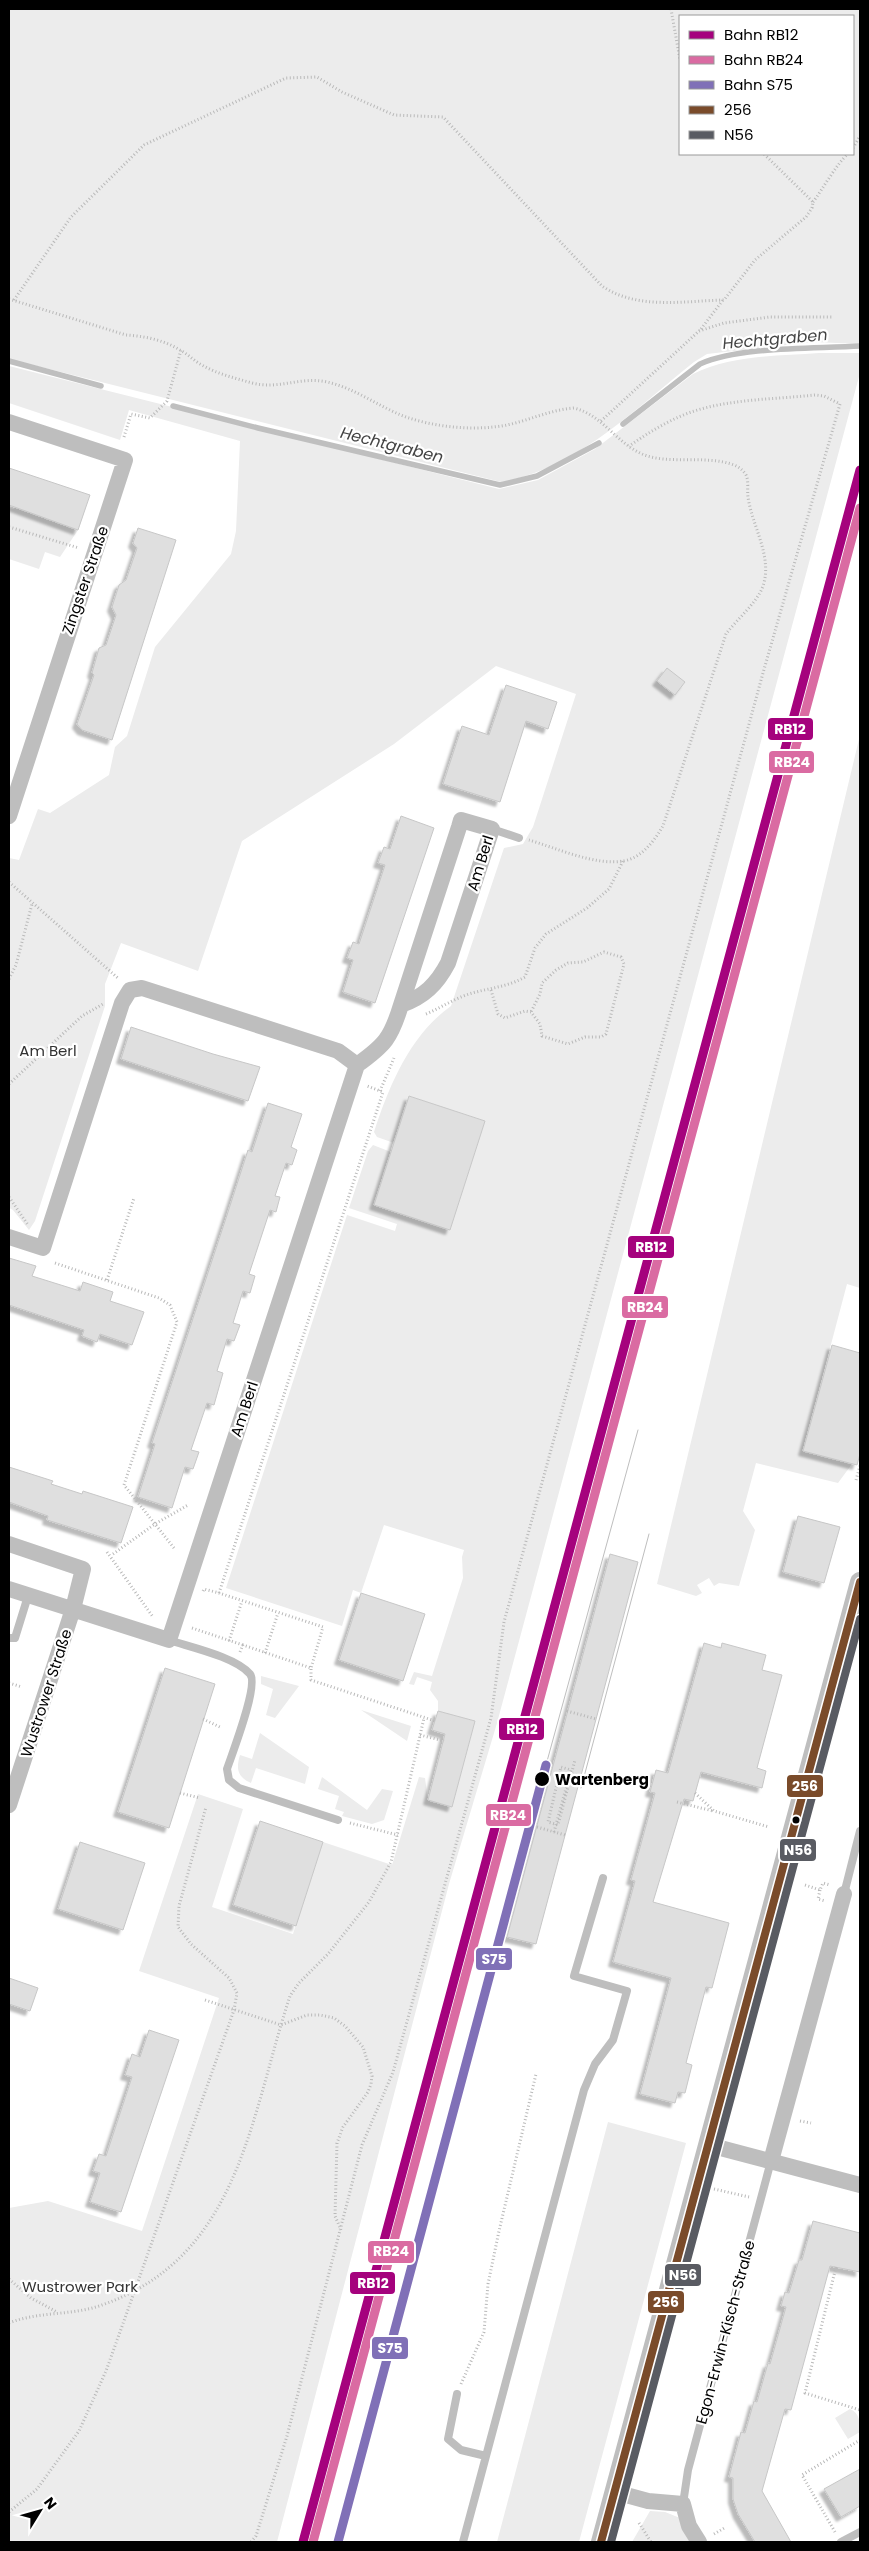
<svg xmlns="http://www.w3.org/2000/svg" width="869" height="2551" font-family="Poppins,sans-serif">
  <defs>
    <filter id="shadow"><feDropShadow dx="-4.5" dy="4.5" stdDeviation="1" flood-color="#0004"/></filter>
  </defs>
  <rect width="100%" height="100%" fill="#fff"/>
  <!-- green -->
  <path fill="#ececec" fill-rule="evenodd" d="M9,9H860V344L813,342L707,354L694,362C636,408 577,469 501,482L9,359ZM680,16H853V154H680Z
    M819,353H860V373L497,1723L449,1884L277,2542H9V2208L48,2201L142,2231L219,1998L139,1971L198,1794L243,1809L212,1907L293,1934L323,1842L392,1865L419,1777L425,1778L428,1800L452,1807L475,1721L438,1711V1701L430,1690L432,1682L417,1677L414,1685L409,1684L414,1672L432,1676L463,1578L462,1557L464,1550L384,1525L361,1593L353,1590L342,1626L226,1588L347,1215L395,1231L397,1224L349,1208L368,1151L373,1145L391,1152L374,1205L450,1229L485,1121L409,1096L394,1143L377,1137L374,1132C389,1086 410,1035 451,1006L504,848L523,844L533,827L576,694L496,666L394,744L242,841L198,971L121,943L105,984V1006L35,1221L29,1230L13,1210L9,1208V858L19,860L38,809L50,813L109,775L115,747L127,736L155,647L231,554L236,531L240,441L129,410L120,440L9,403V366L499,489L538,480L595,449L693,374C731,355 777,356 819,353Z
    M15,507L78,530L60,557L45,552L39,569L9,559V508L14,509Z
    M860,735V1288L847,1284L803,1450L852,1464L838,1483L756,1463L743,1511L755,1530L739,1586L719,1583L714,1586L709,1578L697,1585L702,1593L696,1596L657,1584Z
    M261,1676L299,1686L275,1718L266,1715L273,1689L261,1684Z
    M361,1710L411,1726L407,1741Z
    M260,1733L309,1767L305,1784L256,1768L251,1783C237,1777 236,1768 240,1755L252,1759Z
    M322,1777L367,1810L382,1789L393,1791L384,1820L372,1824L342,1816L344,1812L335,1809L339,1796L318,1789Z
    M608,2122L686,2143L579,2542H497Z
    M850,2409C860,2413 860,2423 860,2432L848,2439L835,2418Z
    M650,2511L665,2512L680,2518L690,2542H632Z"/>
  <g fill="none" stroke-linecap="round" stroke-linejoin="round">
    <!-- stream -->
    <path stroke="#bfbfbf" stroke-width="5.5" d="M9,361L101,386
      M173,406L258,428L500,485L537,476L599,443
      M623,424L700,364C741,346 814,349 860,346"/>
  </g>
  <!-- building -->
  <path fill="#dfdfdf" stroke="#c7c7c7" filter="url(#shadow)" d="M9,468L90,495L78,530L9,505Z
    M138,528L176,540L112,740L82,730L77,724L94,675L92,673L99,648L106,645L116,615L112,607L119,585L126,580L137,548L133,543Z
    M667,668L685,682L675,695L657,681Z
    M506,685L557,702L548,729L526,721L500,802L443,784L462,726L489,735Z
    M401,816L434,828L375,1003L343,992L353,960L347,958L353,942L359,944L385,865L378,863L384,847L390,849Z
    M131,1027L213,1054L260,1067L248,1101L121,1059Z
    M409,1096L485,1121L450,1230L374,1205Z
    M268,1103L302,1114L291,1147L297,1150L292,1165L286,1163L275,1196L280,1197L276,1212L270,1210L249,1274L255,1276L250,1293L243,1291L233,1323L240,1325L234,1341L227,1339L217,1371L223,1373L214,1405L207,1403L191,1450L199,1452L193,1469L185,1467L172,1508L138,1497L155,1444L152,1443L227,1215L248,1150L252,1152Z
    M9,1258L36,1266L32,1276L80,1291L83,1282L113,1292L110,1301L144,1312L132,1345L100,1334L97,1342L82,1336L84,1330L9,1305Z
    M832,1345L860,1353V1454L857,1465L803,1451Z
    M9,1467L53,1481L51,1484L82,1494L83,1491L133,1507L121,1543L47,1520L48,1516L9,1502Z
    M798,1516L840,1527L824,1583L783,1572Z
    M610,1554L638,1562L536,1944L507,1937Z
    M361,1593L425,1614L403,1681L339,1660Z
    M704,1643L721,1648L722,1643L766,1655L762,1670L782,1675L757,1768L766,1771L762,1788L701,1772L693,1801L684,1799L653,1902L729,1923L712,1988L706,1987L686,2063L692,2065L685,2093L678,2092L675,2103L640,2094L671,1978L613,1962L635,1881L631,1880L655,1793L650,1792L656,1770L668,1773Z
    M165,1668L215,1684L169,1828L118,1812Z
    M438,1711L475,1721L452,1807L428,1800L445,1734L432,1730Z
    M260,1821L323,1842L296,1926L233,1905Z
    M80,1842L145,1863L123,1930L58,1909Z
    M9,1978L38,1988L30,2011L9,2004Z
    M149,2030L179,2040L121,2212L90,2202L100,2173L93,2171L99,2154L106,2156L132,2077L125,2075L132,2054L140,2057Z
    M813,2221L860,2233V2272L830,2266L791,2410L785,2409L762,2491L791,2542H755L738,2514L733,2499V2478L729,2477L741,2432L745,2433L754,2401L757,2402L768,2363L770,2364L786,2307L781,2306L785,2292L789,2293L799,2260H802Z
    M860,2469V2506L841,2517L824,2489Z"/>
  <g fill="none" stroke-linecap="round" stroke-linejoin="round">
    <!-- path -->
    <path stroke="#b9b9b9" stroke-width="3" stroke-dasharray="1 2.5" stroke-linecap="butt" d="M671,9L680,60
      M853,148L860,136
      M813,202C823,189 837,163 848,154
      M9,299L126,335C144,336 164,340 180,350C188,354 194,361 202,365C217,374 235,378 252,383C279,390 301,376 327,382C355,388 379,407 406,417C432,426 465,430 493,427C521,425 546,410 574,408C602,415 615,441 640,453C666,466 705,454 734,465C739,467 743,470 746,475C749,481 747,490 748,497C752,526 773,557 763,586C757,603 737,619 726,634L663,826C654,841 642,858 623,861C596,866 556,848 529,840
      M14,300L71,217L144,145L286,78L317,77L342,92L394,115L443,117L602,286C637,310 683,301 724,300L755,260L806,217L812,208L813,202L764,154
      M701,329L723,300
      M601,421L699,331L724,323L770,317H832
      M124,437L131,414L150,418L167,401L181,350
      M9,527L79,548
      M9,882L119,979
      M9,979L16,965L32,904
      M491,990L498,1014L505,1018L525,1011L531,1012L540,1024L542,1036L568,1044L585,1037H601L606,1034L624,964L621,957L604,952L583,962L568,963L556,970L542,983L540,994L531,1012
      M426,1014C438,1009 449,1002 461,997C482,988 504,989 525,977L535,948L546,934L587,908L609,889L623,861
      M9,1084L82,1016L103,1004
      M380,1091L394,1058
      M9,1197L28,1225
      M55,1263L159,1298L170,1305L177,1322L124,1485L174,1548
      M107,1280L134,1198
      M856,1480L860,1466
      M107,1552L153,1617
      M113,1554L155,1524L188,1505
      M203,1591L204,1589L219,1593L323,1627L311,1668
      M219,1593L383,1092L367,1086
      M192,1628L243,1645
      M229,1641L242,1601
      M240,1652L243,1645L311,1668V1680L435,1721
      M265,1653L278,1613
      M9,1683L22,1687
      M567,1711L596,1719
      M203,1719L222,1728
      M420,1735L444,1741
      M180,1793L200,1798
      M695,1793L714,1811L769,1827
      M677,1802L713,1811
      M350,1823L398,1835
      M537,1827L565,1835
      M554,1832L571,1770L561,1767L548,1822L558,1825L575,1760
      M805,1885L820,1890L823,1883L830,1885
      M820,1890L818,1899L825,1901
      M205,2000L281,2025L307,2015H320L334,2018L345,2026L363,2047L372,2076L371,2084L368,2092L343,2127L337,2143L335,2216L341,2230
      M800,2121L811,2123
      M714,2189L749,2197
      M836,2267L805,2393L860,2410
      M9,2279L31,2298L57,2312
      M9,2323C39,2311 72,2316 102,2305C240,2257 250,2117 290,1996L299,1983L328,1954L369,1902L391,1862L424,1718
      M461,2384L484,2332L488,2284L499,2231L536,2074
      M9,2512L37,2489L79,2431L106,2371L135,2290L234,2010L237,1993L229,1978L191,1944L178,1927L179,1906L206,1807
      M639,2523L651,2542
      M835,2532L802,2475L860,2440
      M714,2534L726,2527
      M251,2542L256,2536L287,2436L362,2145L393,2072L491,1718L504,1622L763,673L840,404L824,396L815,395C777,399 737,399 701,409C675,416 651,431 629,446"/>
    <!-- service -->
    <path stroke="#bebebe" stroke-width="8" d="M492,829L519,838
      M9,1638H15L28,1596
      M169,1640C190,1647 236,1657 250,1674C259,1685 232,1754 227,1769L229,1780L239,1788L338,1820
      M844,1894L860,1831
      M457,2394L448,2439L461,2450L486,2456
      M683,2504L688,2470L771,2161
      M463,2542L584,2090L595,2064L613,2040L627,1991L574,1976L603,1878
      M841,2542L860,2532"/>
    <!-- minor -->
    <path stroke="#bebebe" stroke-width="16" d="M9,422L125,460L9,816
      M9,1237L43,1248L122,1003L130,990L142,988L338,1051L357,1065
      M9,1544L83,1569L73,1609L9,1805
      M9,1589L169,1640L357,1065C385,1045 391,1038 401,1005L459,827L461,820L492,829L448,963C437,984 424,997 401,1005
      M709,2145L860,2185
      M771,2161L844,1894
      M615,2492L648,2501L683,2504L689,2526L699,2542"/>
    <!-- tertiary -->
    <path stroke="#bebebe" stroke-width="20" d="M601,2542L860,1582"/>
    <!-- tram -->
    <path stroke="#bebebe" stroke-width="1" d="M546,1765L638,1430
      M581,1788L649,1534"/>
    <defs>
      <path id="bus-1" d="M601,2542L860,1582"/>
      <path id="bus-2" d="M611,2542L860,1619"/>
    </defs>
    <!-- bus-1 casing -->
    <use href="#bus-1" stroke="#fff" stroke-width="11"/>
    <!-- bus-2 casing -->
    <use href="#bus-2" stroke="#fff" stroke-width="11"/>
    <!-- bus-1 -->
    <use href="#bus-1" stroke="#7a4b2a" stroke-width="8"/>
    <!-- bus-2 -->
    <use href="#bus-2" stroke="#595b62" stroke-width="8"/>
    <defs>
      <path id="rail-1" d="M303,2542L860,470"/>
      <path id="rail-2" d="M313,2542L860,508"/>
      <path id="rail-3" d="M338,2542L546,1765"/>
    </defs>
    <!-- rail-1 casing -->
    <use href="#rail-1" stroke="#fff" stroke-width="12"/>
    <!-- rail-2 casing -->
    <use href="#rail-2" stroke="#fff" stroke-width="12"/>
    <!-- rail-3 casing -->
    <use href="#rail-3" stroke="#fff" stroke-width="12"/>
    <!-- rail-1 -->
    <use href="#rail-1" stroke="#a5027d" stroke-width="9"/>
    <!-- rail-2 -->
    <use href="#rail-2" stroke="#da6ba2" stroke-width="9"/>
    <!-- rail-3 -->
    <use href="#rail-3" stroke="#8070b7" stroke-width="9"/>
  </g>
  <!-- markers -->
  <g fill="#000" stroke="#fff" stroke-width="2">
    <circle cx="542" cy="1779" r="8"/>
    <circle cx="796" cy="1820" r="4.5"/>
  </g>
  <g text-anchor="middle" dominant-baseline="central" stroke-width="4.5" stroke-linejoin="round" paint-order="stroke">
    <!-- street labels -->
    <g font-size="15" fill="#000" stroke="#fff">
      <text transform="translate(85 580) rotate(-71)">Zingster Straße</text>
      <text transform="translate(480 863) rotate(-73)">Am Berl</text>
      <text transform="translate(244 1409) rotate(-72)">Am Berl</text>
      <text transform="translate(46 1693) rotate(-72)">Wustrower Straße</text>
      <text transform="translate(725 2332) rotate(-75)">Egon-Erwin-Kisch-Straße</text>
    </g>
    <!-- park labels -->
    <g font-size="15" fill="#333" stroke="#fff">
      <text x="48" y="1050">Am Berl</text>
      <text x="80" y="2286">Wustrower Park</text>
    </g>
    <!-- stop labels -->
    <g font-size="15" font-weight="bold" fill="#000" stroke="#fff" text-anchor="start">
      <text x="555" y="1779">Wartenberg</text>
    </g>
    <!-- water labels -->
    <g font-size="16" font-style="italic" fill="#444" stroke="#fff">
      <text transform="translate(775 339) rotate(-5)">Hechtgraben</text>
      <text transform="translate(392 445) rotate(14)">Hechtgraben</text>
    </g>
  </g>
  <g stroke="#fff" stroke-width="2">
    <rect x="767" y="717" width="47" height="24" rx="5" fill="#a5027d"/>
    <rect x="768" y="750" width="47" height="24" rx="5" fill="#da6ba2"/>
    <rect x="627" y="1235" width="48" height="24" rx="5" fill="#a5027d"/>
    <rect x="621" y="1295" width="48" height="24" rx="5" fill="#da6ba2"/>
    <rect x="498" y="1717" width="47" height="24" rx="5" fill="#a5027d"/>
    <rect x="786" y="1774" width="38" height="24" rx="5" fill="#7a4b2a"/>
    <rect x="485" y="1803" width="47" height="24" rx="5" fill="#da6ba2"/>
    <rect x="779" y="1838" width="38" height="24" rx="5" fill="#595b62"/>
    <rect x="475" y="1947" width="38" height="24" rx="5" fill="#8070b7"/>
    <rect x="367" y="2240" width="48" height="24" rx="5" fill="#da6ba2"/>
    <rect x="664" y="2263" width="38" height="24" rx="5" fill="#595b62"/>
    <rect x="349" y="2271" width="47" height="24" rx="5" fill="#a5027d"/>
    <rect x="647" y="2290" width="38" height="24" rx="5" fill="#7a4b2a"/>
    <rect x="371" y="2336" width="38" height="24" rx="5" fill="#8070b7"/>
  </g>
  <g font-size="14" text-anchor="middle" font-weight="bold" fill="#fff">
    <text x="790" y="734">RB12</text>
    <text x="792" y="767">RB24</text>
    <text x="651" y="1252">RB12</text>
    <text x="645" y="1312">RB24</text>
    <text x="522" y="1734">RB12</text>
    <text x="805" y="1791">256</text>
    <text x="508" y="1820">RB24</text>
    <text x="798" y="1855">N56</text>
    <text x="494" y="1964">S75</text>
    <text x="391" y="2256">RB24</text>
    <text x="683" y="2280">N56</text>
    <text x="373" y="2288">RB12</text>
    <text x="666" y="2307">256</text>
    <text x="390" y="2353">S75</text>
  </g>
  <!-- border -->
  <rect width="869" height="2551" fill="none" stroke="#000000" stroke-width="20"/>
  <!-- legend -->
  <rect x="679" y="15" width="175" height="140" fill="#ffffff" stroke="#999999"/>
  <rect x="689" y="31" width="25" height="8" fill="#a5027d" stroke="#999999"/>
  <text x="724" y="40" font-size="15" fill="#000000">Bahn RB12</text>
  <rect x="689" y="56" width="25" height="8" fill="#da6ba2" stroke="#999999"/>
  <text x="724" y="65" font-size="15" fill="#000000">Bahn RB24</text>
  <rect x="689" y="81" width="25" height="8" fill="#8070b7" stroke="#999999"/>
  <text x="724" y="90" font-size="15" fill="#000000">Bahn S75</text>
  <rect x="689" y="106" width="25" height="8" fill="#7a4b2a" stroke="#999999"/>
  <text x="724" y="115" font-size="15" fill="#000000">256</text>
  <rect x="689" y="131" width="25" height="8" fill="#595b62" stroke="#999999"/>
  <text x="724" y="140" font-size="15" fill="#000000">N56</text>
  <!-- north arrow -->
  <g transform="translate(40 2511) rotate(53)" stroke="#ffffff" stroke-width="4" paint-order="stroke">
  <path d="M0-4L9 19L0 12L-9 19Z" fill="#000000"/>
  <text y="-8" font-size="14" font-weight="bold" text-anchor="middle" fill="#000000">N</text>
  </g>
</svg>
